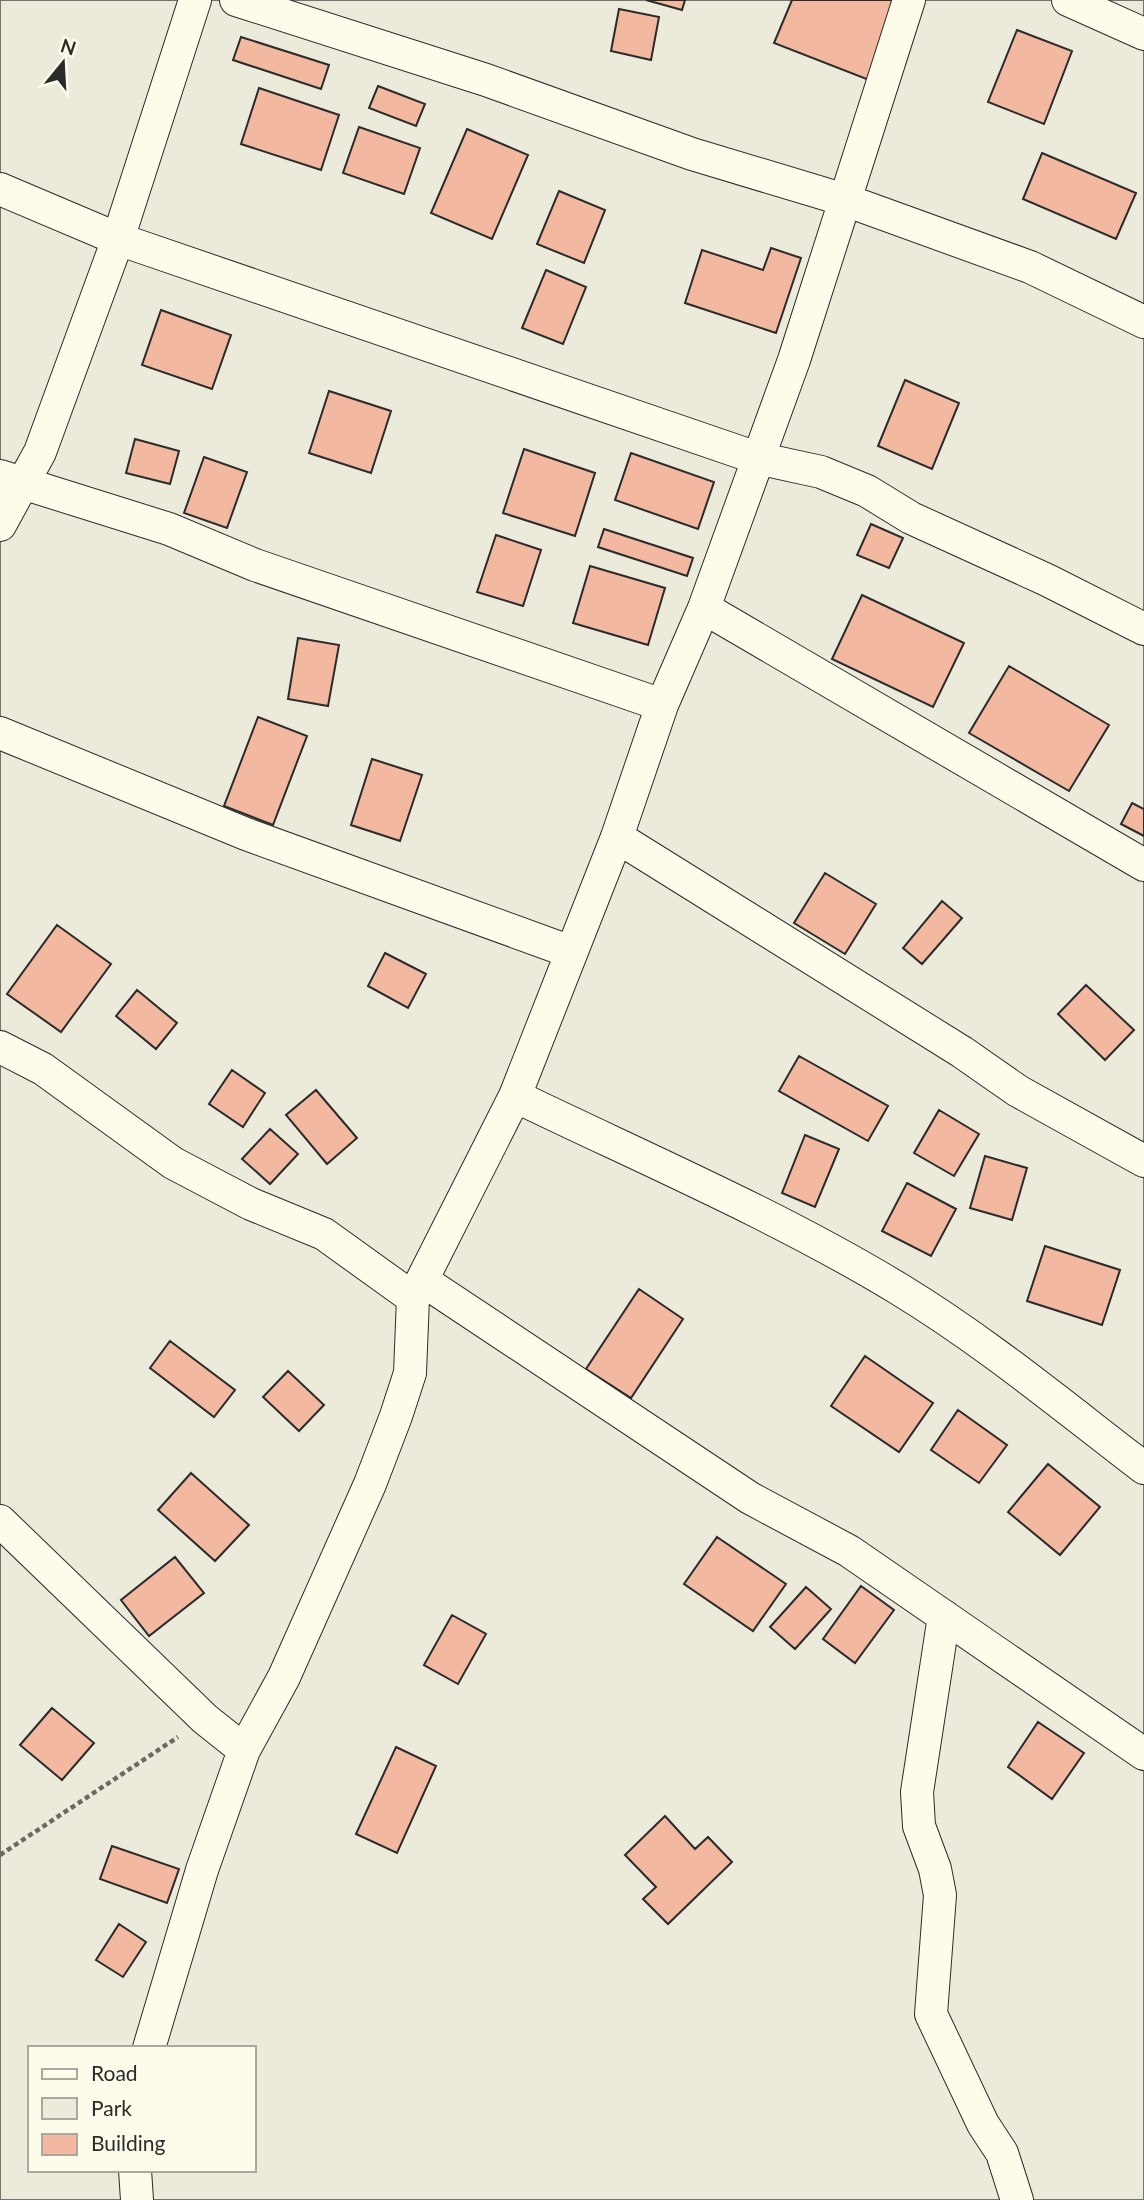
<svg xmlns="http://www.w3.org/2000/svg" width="1144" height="2200" font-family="Lato,sans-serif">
  <rect width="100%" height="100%" fill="#fdfbea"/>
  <!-- green -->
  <path fill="#ecebdb" stroke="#74746e" stroke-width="2" fill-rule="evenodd" d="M0,0H1144V2200H0ZM30,2048H254V2170H30Z"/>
  <!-- building -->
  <path fill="#f2b8a0" stroke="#2b2b2b" stroke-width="2" d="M646,0H685L682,10Z
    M792,0H900L869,80L774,43Z
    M619,9L659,17L651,60L611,51Z
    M1017,30L1072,51L1044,124L988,102Z
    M241,37L329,65L321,89L233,60Z
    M378,86L425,104L416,126L369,108Z
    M259,88L339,115L321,170L241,144Z
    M359,127L420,148L404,194L343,173Z
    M467,129L528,155L492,239L431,213Z
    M1042,153L1136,193L1116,239L1023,199Z
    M559,191L605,210L584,263L537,244Z
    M771,248L801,258L776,333L685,303L702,250L763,270Z
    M546,270L586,287L563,344L522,328Z
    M161,310L231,335L212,389L142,365Z
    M905,380L959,403L932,469L878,446Z
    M329,391L391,411L371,473L309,453Z
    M135,439L179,451L170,484L126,473Z
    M524,449L595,473L575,536L503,513Z
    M631,453L714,482L698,529L615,500Z
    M204,457L247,472L227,528L184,513Z
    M871,524L903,538L889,568L857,555Z
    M604,529L693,558L687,576L598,547Z
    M496,535L541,550L523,606L477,592Z
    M590,566L665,588L648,645L573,623Z
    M862,595L964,643L933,707L832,659Z
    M298,638L339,645L328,706L288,699Z
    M1009,666L1109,725L1069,791L969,733Z
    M258,717L307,736L273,825L224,806Z
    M372,759L422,775L400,841L351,825Z
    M1132,803L1144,809V836L1121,824Z
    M825,873L876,904L845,954L794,923Z
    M942,901L962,918L922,964L903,948Z
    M57,925L111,964L61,1032L7,994Z
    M385,953L426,974L408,1008L368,986Z
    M1086,985L1134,1030L1105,1060L1058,1014Z
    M137,990L177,1023L156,1049L116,1016Z
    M799,1056L888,1106L868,1141L779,1091Z
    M232,1070L265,1093L243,1127L209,1104Z
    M316,1090L357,1138L327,1164L286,1115Z
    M939,1110L979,1134L954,1176L914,1153Z
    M270,1129L298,1154L270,1184L242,1159Z
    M805,1135L839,1149L815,1207L782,1193Z
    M985,1156L1027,1168L1012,1220L970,1208Z
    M907,1183L956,1209L931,1256L882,1231Z
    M1045,1246L1120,1270L1102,1325L1027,1301Z
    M639,1289L683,1319L631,1398L586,1369Z
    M170,1341L235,1390L214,1417L150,1368Z
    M865,1356L933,1403L899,1452L831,1406Z
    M288,1371L324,1405L299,1431L263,1397Z
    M958,1410L1007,1445L979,1483L931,1450Z
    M1048,1464L1100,1507L1060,1555L1008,1512Z
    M191,1473L249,1525L215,1561L158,1510Z
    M717,1537L786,1584L753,1631L684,1584Z
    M175,1557L204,1593L149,1636L121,1600Z
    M861,1586L894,1610L855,1663L823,1639Z
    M806,1587L831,1609L795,1649L770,1627Z
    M452,1615L486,1634L458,1684L424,1665Z
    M52,1708L94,1743L62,1780L20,1745Z
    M1038,1722L1084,1753L1052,1799L1008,1767Z
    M396,1747L436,1766L397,1853L356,1834Z
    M665,1816L695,1849L708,1837L732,1862L668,1924L643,1899L656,1887L625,1855Z
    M112,1846L179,1869L167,1903L100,1879Z
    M119,1924L146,1942L123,1977L96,1960Z"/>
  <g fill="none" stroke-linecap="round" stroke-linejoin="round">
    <defs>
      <path id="minor" d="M236,0L486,80L692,154L845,200L1030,267L1144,322
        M1068,0L1144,34
        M0,189L118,239L757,458L821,472L867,491L911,518L1047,580L1144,629
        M0,476L169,529L255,565L662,705
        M0,525L40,452L118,239L195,0
        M704,608L1144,865
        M0,733L246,834L571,952
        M617,837L962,1052L1018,1091L1144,1161
        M0,1047L43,1069L173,1163L251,1204L324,1234L413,1298
        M515,1096C643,1158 777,1215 899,1289C986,1342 1063,1406 1144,1468
        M422,1280L750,1498L849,1551L1144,1754
        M0,1521L205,1719L244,1750
        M944,1616L917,1792L919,1826L935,1869L940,1895L931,2014L983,2124L1002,2153L1017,2200
        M149,2048L202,1870L244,1750L284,1677L370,1484L396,1416L410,1373L413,1298L515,1096L617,837L662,705L704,608L794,360L909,0
        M135,2170L137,2200"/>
    </defs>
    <!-- minor casing -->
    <use href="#minor" stroke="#2b2b2b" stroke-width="34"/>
    <!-- path -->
    <path stroke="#6a6964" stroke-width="4.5" stroke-dasharray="5 3.5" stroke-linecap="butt" d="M0,1855L178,1737"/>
    <!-- minor -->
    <use href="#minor" stroke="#fdfbea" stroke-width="32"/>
  </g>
  <!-- legend -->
  <rect x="28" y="2046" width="228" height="126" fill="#fdfbea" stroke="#a9a89e" stroke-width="2"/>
  <rect x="42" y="2069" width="35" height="10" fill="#fdfbea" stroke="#a9a89e" stroke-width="2"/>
  <text x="91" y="2081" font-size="21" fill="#2b2b2b">Road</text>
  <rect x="42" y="2098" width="35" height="21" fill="#ecebdb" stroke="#a9a89e" stroke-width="2"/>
  <text x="91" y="2116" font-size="21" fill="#2b2b2b">Park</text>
  <rect x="42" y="2134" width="35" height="21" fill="#f2b8a0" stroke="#a9a89e" stroke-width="2"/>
  <text x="91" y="2151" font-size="21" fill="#2b2b2b">Building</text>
  <!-- north arrow -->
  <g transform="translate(63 63) rotate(18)" stroke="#fdfbea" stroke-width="5" paint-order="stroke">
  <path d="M0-5L12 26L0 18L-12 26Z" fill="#2b2b2b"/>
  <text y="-10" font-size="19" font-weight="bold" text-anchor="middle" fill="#2b2b2b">N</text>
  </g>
</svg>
